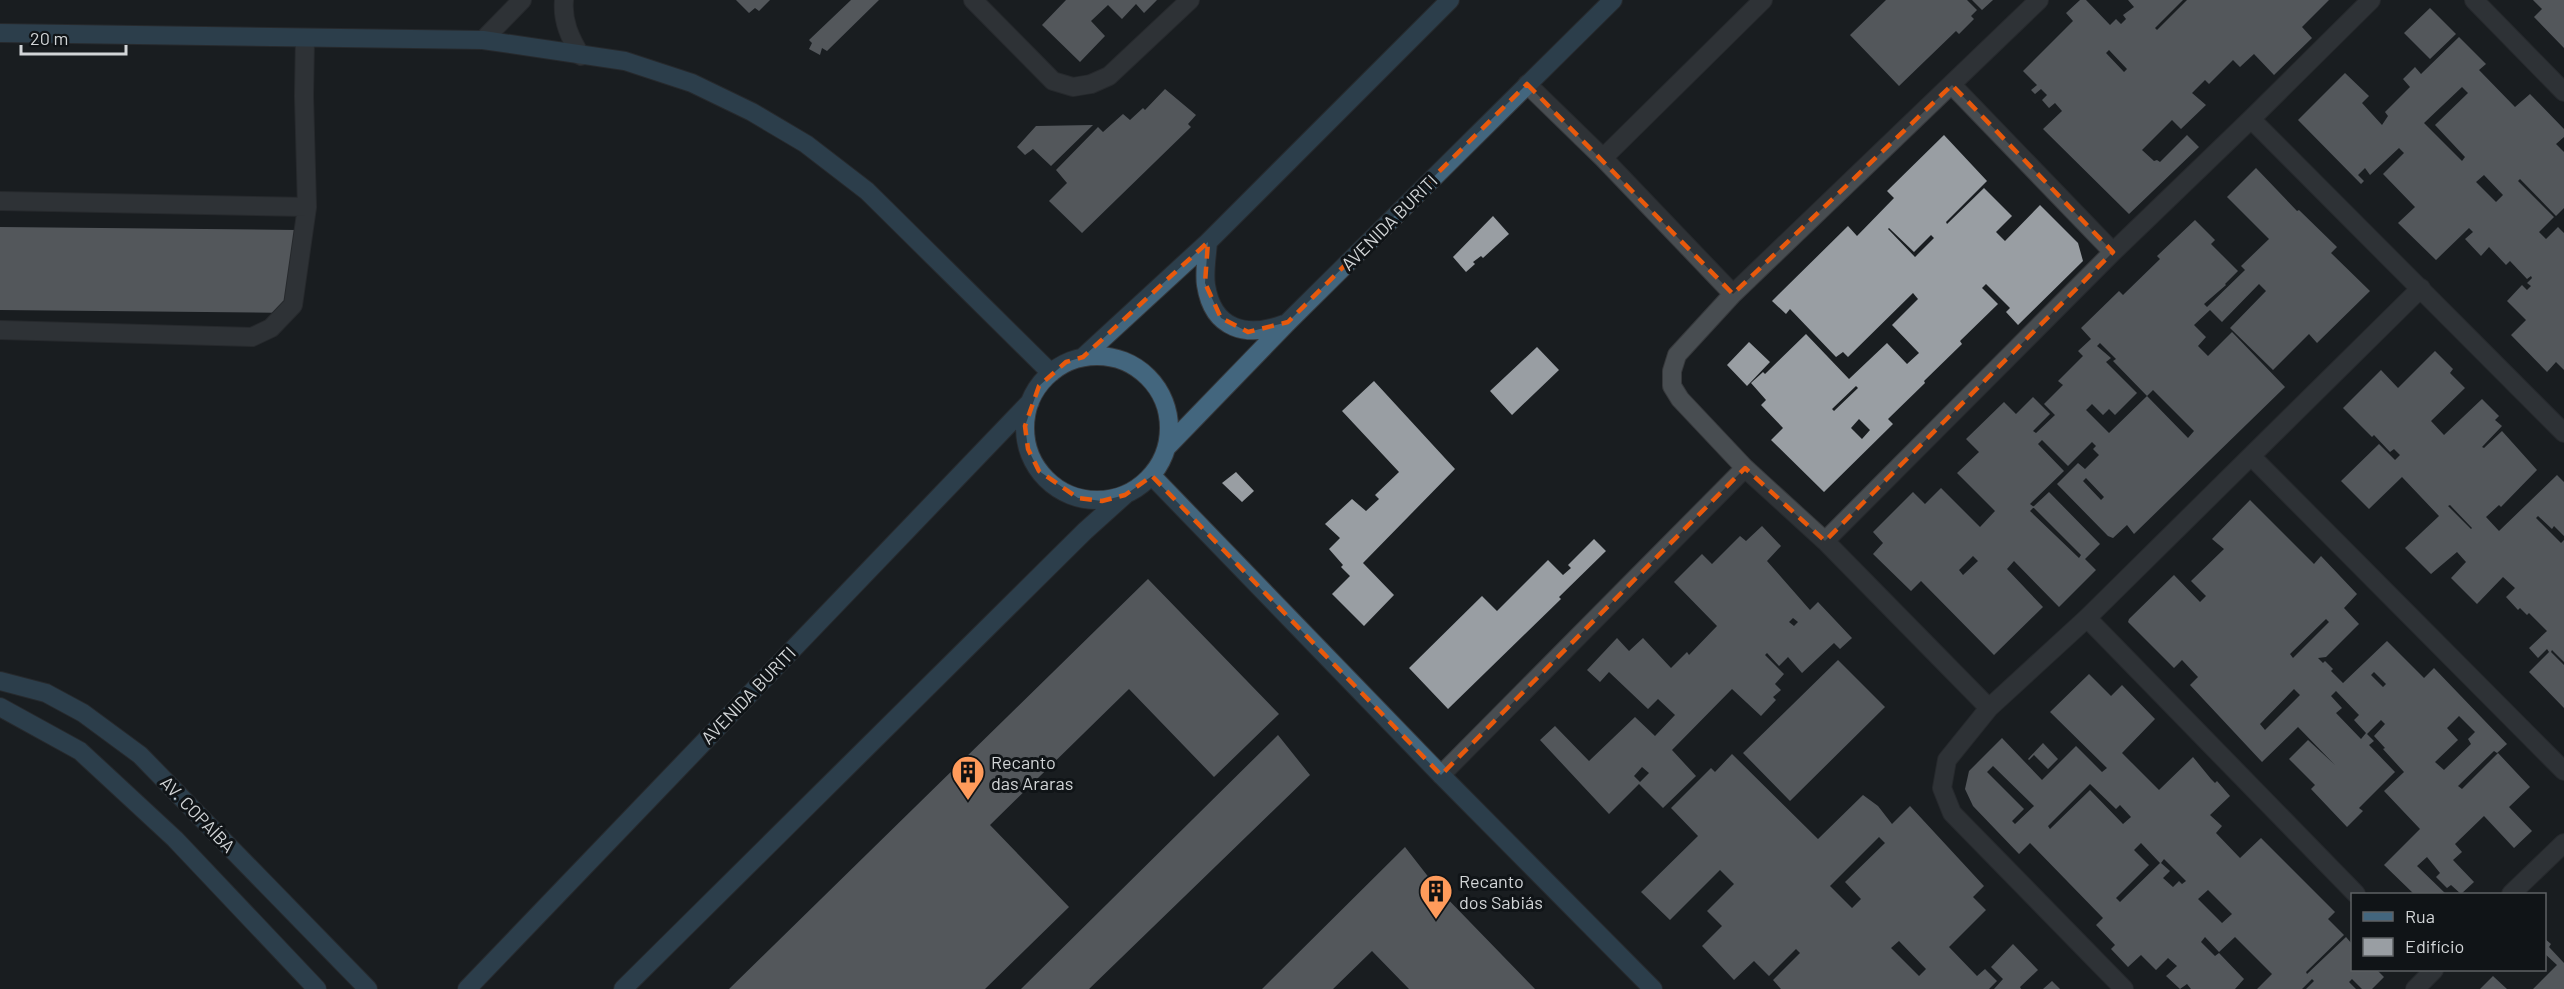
<svg xmlns="http://www.w3.org/2000/svg" width="2564" height="989" font-family="Barlow,sans-serif">
  <rect width="100%" height="100%" fill="#191d20"/>
  <!-- building -->
  <path fill="#999ea3" fill-rule="evenodd" d="M736,0H770L759,11L755,8L749,13Z
    M851,0H879L827,51L822,48L820,55L809,49L812,43L809,40Z
    M1066,0H1157L1144,13L1136,4L1122,19L1108,5L1091,21L1105,36L1080,62L1042,25Z
    M1886,0H1967L1977,10L1971,16L1974,19L1959,34L1956,31L1899,86L1850,35Z
    M1972,0H1993L1982,10Z
    M2080,0H2086L2110,25L2116,19L2121,24L2126,19L2123,15L2134,7L2128,0H2183L2155,28L2157,30L2187,0H2329L2302,27L2312,38L2274,75L2254,54L2240,67L2233,60L2209,84L2205,80L2192,93L2206,105L2181,129L2172,120L2142,150L2154,161L2157,160L2160,162L2187,135L2199,147L2129,214L2043,129L2062,111L2055,103L2049,108L2042,100L2047,95L2041,89L2035,94L2031,90L2037,85L2023,71L2073,21L2066,13ZM2109,50L2127,69L2124,72L2106,53Z
    M2533,0H2564V48L2534,17L2542,9Z
    M2430,8L2456,34L2430,59L2404,33Z
    M2459,37L2486,64L2479,70L2515,107L2530,94L2564,129V137L2556,144L2564,152V208L2556,216L2520,179L2518,181L2554,217L2539,232L2546,239L2558,227L2564,233V370L2556,362L2547,372L2511,335L2526,320L2507,301L2522,285L2527,290L2531,286L2527,283L2532,278L2531,276L2527,279L2510,261L2506,265L2489,247L2481,256L2465,239L2473,232L2469,228L2436,260L2398,223L2415,207L2383,174L2404,153L2399,148L2370,175L2365,168L2358,175L2364,181L2361,184L2298,120L2345,73L2369,96L2362,103L2382,125L2388,116L2385,112L2410,87L2403,79L2415,67L2421,74ZM2462,87L2468,93L2435,125L2465,157L2462,161L2424,123ZM2484,175L2503,195L2496,202L2476,182Z
    M1165,89L1196,115L1188,124L1191,127L1082,233L1049,201L1067,183L1056,170L1098,127L1103,132L1123,114L1130,120L1143,108L1145,110Z
    M1093,125L1051,166L1033,149L1025,155L1017,147L1036,126Z
    M1944,135L1987,181L1946,222L1947,224L1984,188L2012,216L1996,232L2005,241L2040,205L2078,243L2083,261L2018,325L2006,312L2010,308L1986,284L1982,288L1998,304L1960,341L1962,344L1924,381L1925,383L1888,419L1893,424L1824,492L1771,440L1783,428L1761,405L1766,400L1751,383L1763,372L1765,374L1806,334L1849,379L1887,343L1907,364L1919,353L1892,325L1918,299L1913,293L1848,357L1843,352L1836,357L1790,309L1786,314L1772,301L1848,226L1857,236L1894,198L1887,191ZM1889,228L1914,252L1931,235L1934,238L1915,257L1888,229ZM1856,386L1858,388L1834,411L1832,409ZM1859,419L1870,430L1862,439L1851,428Z
    M2256,168L2297,211L2299,210L2337,247L2331,253L2370,291L2317,343L2309,334L2273,370L2230,328L2266,291L2259,284L2222,322L2210,310L2194,325L2206,337L2198,346L2208,356L2232,332L2285,387L2134,534L2127,525L2113,538L2108,536L2057,484L2078,463L2085,469L2099,455L2093,449L2096,446L2092,442L2068,466L2042,440L2038,444L2064,471L2030,504L2034,507L2030,511L2079,558L2081,555L2033,507L2049,492L2100,544L2085,559L2096,570L2059,607L2014,561L2007,569L2043,607L1994,655L1921,581L1911,591L1873,554L1883,543L1873,532L1913,492L1925,504L1941,488L1980,527L1995,511L1957,473L1979,452L1966,439L2004,402L2016,414L2033,397L2050,414L2033,431L2036,433L2055,415L2044,404L2063,385L2058,381L2083,356L2078,351L2091,339L2081,328L2119,291L2123,295L2160,259L2157,256L2195,220L2215,240L2211,244L2238,271L2225,284L2226,285L2204,304L2207,307L2245,270L2241,266L2269,239L2227,197ZM2100,343L2116,359L2113,361L2147,396L2153,390L2194,431L2188,438L2147,396L2109,433L2086,410L2092,404L2103,415L2109,409L2115,415L2137,393L2106,362L2111,358L2097,346ZM2086,478L2104,497L2101,500L2083,481ZM1973,556L1978,561L1963,575L1959,570Z
    M1493,216L1509,234L1483,258L1481,256L1473,262L1475,264L1466,272L1453,257Z
    M0,227L296,230L295,313L0,310Z
    M1749,342L1770,362L1747,386L1727,365Z
    M1537,347L1559,370L1512,415L1490,391Z
    M2435,351L2453,369L2450,373L2465,388L2431,421L2444,435L2482,399L2499,416L2495,420L2502,426L2482,447L2484,448L2502,431L2537,470L2501,507L2499,505L2486,517L2499,531L2557,475L2564,482V536L2554,526L2552,529L2538,516L2536,518L2561,543L2564,540V662L2552,650L2551,652L2564,665V708L2529,672L2549,652L2547,649L2538,658L2529,648L2547,631L2529,613L2527,615L2520,608L2518,610L2506,597L2515,588L2503,577L2477,604L2451,578L2466,562L2457,552L2431,574L2405,548L2439,516L2402,477L2369,509L2341,481L2379,444L2395,460L2400,455L2394,449L2390,452L2374,435L2372,437L2343,408L2381,370L2398,388ZM2450,505L2472,528L2471,529L2448,506Z
    M1374,381L1455,469L1363,563L1394,595L1364,626L1332,594L1350,576L1341,567L1343,565L1329,549L1340,538L1325,524L1352,499L1366,511L1379,499L1375,495L1399,472L1342,411Z
    M1236,472L1254,491L1242,502L1222,483Z
    M2250,500L2314,564L2321,556L2357,594L2344,608L2359,624L2326,657L2318,658L2323,663L2325,661L2333,669L2331,671L2343,683L2387,641L2424,678L2434,668L2507,744L2497,753L2494,751L2458,786L2462,789L2498,753L2530,787L2509,807L2532,831L2514,848L2484,816L2455,844L2462,852L2453,860L2474,882L2461,894L2451,885L2447,888L2436,877L2440,873L2427,857L2417,866L2446,894H2414L2384,865L2420,829L2384,791L2404,772L2383,749L2385,748L2374,736L2385,724L2381,720L2367,734L2374,741L2369,745L2395,772L2359,808L2363,811L2347,827L2311,789L2315,785L2289,759L2308,740L2335,765L2298,727L2262,762L2190,685L2198,677L2182,660L2174,668L2128,622L2129,619L2174,575L2200,602L2206,596L2191,581L2224,549L2212,539ZM2326,619L2329,622L2293,658L2290,654ZM2374,672L2386,684L2383,687L2371,675ZM2294,689L2300,695L2265,730L2260,724ZM2336,691L2359,715L2354,720L2366,733L2361,739L2336,713L2342,708L2331,696ZM2459,716L2475,732L2468,739L2471,744L2444,770L2435,762L2458,740L2447,728Z
    M1762,526L1781,546L1767,561L1810,610L1818,602L1852,638L1840,649L1834,643L1802,673L1788,657L1779,666L1767,653L1765,655L1784,674L1775,684L1781,690L1773,697L1776,700L1761,716L1732,689L1672,750L1696,776L1663,808L1639,784L1609,814L1540,740L1555,726L1589,761L1635,717L1655,736L1675,715L1658,699L1648,709L1609,672L1600,682L1587,670L1617,638L1629,651L1643,638L1671,668L1687,652L1689,655L1717,626L1674,582L1702,554L1712,564L1740,536L1746,541ZM1793,618L1798,622L1794,626L1789,622ZM1642,767L1649,773L1640,782L1634,776Z
    M1594,539L1606,551L1559,597L1561,599L1448,709L1409,668L1482,596L1497,611L1548,560L1563,575L1571,568L1568,565Z
    M1148,579L1279,714L1214,777L1129,689L990,825L1069,907L985,989H729Z
    M1838,660L1885,707L1790,801L1743,753Z
    M2089,674L2111,696L2122,685L2155,719L2122,753L2159,790L2193,757L2211,779L2215,783L2217,781L2230,796L2210,815L2222,826L2216,833L2240,858L2261,838L2335,912L2328,919L2344,935L2306,972L2307,974L2346,937L2352,944V970H2377L2384,977L2372,989H2362L2352,979L2349,982L2356,989H2306L2314,981L2312,979L2302,989H2257L2272,974L2235,937L2219,952L2205,937L2201,942L2215,956L2219,953L2244,979L2235,989H2191L2187,984L2180,989L2166,976L2177,966L2168,958L2156,970L2141,955L2128,967L2111,949L2115,945L2096,925L2103,918L2030,843L2019,854L1973,806L1965,789L1969,771L2002,738L2042,780L2076,746L2102,772L2107,768L2050,712ZM1993,766L2034,806L2015,824L2012,821L2024,809L1987,772ZM2090,784L2116,809L2120,805L2131,817L2123,824L2090,790L2050,829L2048,826ZM2141,843L2160,863L2120,902L2116,898L2149,865L2134,850ZM2164,859L2186,881L2182,884L2179,881L2173,887L2163,878L2170,871L2161,863ZM2208,890L2232,914L2222,923L2198,899Z
    M1278,735L1310,775L1089,989H1021Z
    M2043,743L2058,759L2048,769L2034,755L2029,760L2028,759Z
    M1732,754L1818,839L1863,795L1878,806L1892,824L1910,806L1984,886L1973,897L1986,910L1949,947L1977,976L1985,969L1997,981L1989,989H1781L1773,980L1800,953L1796,949L1769,976L1754,961L1734,980L1702,946L1722,926L1707,911L1734,884L1720,870L1670,920L1641,892L1698,836L1671,808L1711,768L1715,772ZM1879,837L1885,843L1845,882L1861,899L1852,908L1830,886ZM1899,941L1926,969L1919,976L1891,948Z
    M1405,847L1437,888L1535,989H1409L1372,951L1333,989H1262Z
    M2544,938L2551,944L2549,947L2564,963V989H2533L2557,965L2544,953Z
    M2013,944L2038,970L2020,987L2021,989H1994L2003,979L1991,967Z
    M2493,976L2494,977L2507,989H2480Z
    M2052,981L2060,989H2043Z"/>
  <g fill="none" stroke-linecap="round" stroke-linejoin="round">
    <defs>
      <path id="lane" d="M0,201L307,207
        M0,330L252,337L271,328L293,305L307,207L304,96L305,38"/>
      <path id="street" d="M564,0C562,21 570,38 581,56
        M973,0L1053,81L1073,87L1091,84L1109,76L1190,0
        M2474,0L2564,92
        M483,40L522,0
        M1527,84L1603,158L1733,294
        M1952,85L2113,252
        M2251,119L2564,433
        M1603,158L1763,0
        M2252,457L2564,771
        M1825,541L2113,252L2251,119L2371,0
        M2087,618L2356,894
        M1989,708L1825,541L1745,468L1680,399L1672,386V371L1677,355L1733,294L2039,0
        M1441,775L1745,468
        M2511,894L2564,843
        M2124,989L1952,813L1942,788L1947,760L1989,708L2087,618L2421,288
        M2415,989L2434,970"/>
      <path id="secondary" d="M0,33L483,40L625,61L692,83L752,112L806,144L867,191L1051,373
        M1208,242C1207,256 1204,272 1206,285C1213,330 1247,338 1284,324
        M1025 428a72 72 0 1 1 144 0a72 72 0 1 1-144 0Z
        M1083,357L1208,242L1450,0
        M1167,447L1288,322L1613,0
        M1152,476L1441,775L1653,989
        M0,681L46,693L83,713L140,755L368,989
        M0,707L80,751L175,839L317,989
        M467,989L1030,402
        M623,989L1085,531L1125,495"/>
    </defs>
    <!-- lane casing -->
    <use href="#lane" stroke="#36383b" stroke-width="20"/>
    <!-- street casing -->
    <use href="#street" stroke="#36383b" stroke-width="20"/>
    <!-- secondary casing -->
    <use href="#secondary" stroke="#36383b" stroke-width="20"/>
    <!-- lane -->
    <use href="#lane" stroke="#484d51" stroke-width="18"/>
    <!-- street -->
    <use href="#street" stroke="#484d51" stroke-width="18"/>
    <!-- secondary -->
    <use href="#secondary" stroke="#43667e" stroke-width="18"/>
  </g>
  <!-- marked area -->
  <path d="M0 0H2564V989H0ZM1527,84L1733,294L1952,85L2113,252L1825,541L1745,468L1441,775L1152,476L1125,495L1102,501L1078,498L1039,471L1028,449L1025,426L1039,386L1066,362L1083,357L1208,242L1205,283L1221,318L1248,332L1288,322Z" fill="#191d20" fill-opacity=".55" fill-rule="evenodd"/>
  <path fill="none" stroke="#e8590c" stroke-width="4.5" stroke-dasharray="12 8" stroke-linejoin="round" d="M1527,84L1733,294L1952,85L2113,252L1825,541L1745,468L1441,775L1152,476L1125,495L1102,501L1078,498L1039,471L1028,449L1025,426L1039,386L1066,362L1083,357L1208,242L1205,283L1221,318L1248,332L1288,322Z"/>
  <!-- icons -->
  <defs>
    <symbol id="building-pin" viewBox="-11 -11 22 30"><path d="M0 17L-7.5 6A9.5 9.5 0 1 1 7.5 6Z" fill="#ff9b5b" stroke="#101417"/><path d="M-4-6H4V6H1V3H-1V6H-4ZM-2.5-4.3h1.7v1.8h-1.7ZM.8-4.3h1.7v1.8H.8ZM-2.5-1h1.7V.8h-1.7ZM.8-1h1.7V.8H.8Z" fill="#111"/></symbol>
  </defs>
  <g fill-rule="evenodd">
    <use href="#building-pin" x="949" y="753" width="38" height="52"/>
    <use href="#building-pin" x="1417" y="872" width="38" height="52"/>
  </g>
  <g text-anchor="middle" dominant-baseline="central" stroke-width="6" stroke-linejoin="round" paint-order="stroke">
    <!-- street labels -->
    <g font-size="18" fill="#d2d5d7" stroke="#101417">
      <text transform="translate(1389 222) rotate(-45)">AVENIDA BURITI</text>
      <text transform="translate(748 695) rotate(-46)">AVENIDA BURITI</text>
      <text transform="translate(198 814) rotate(46)">AV. COPAÍBA</text>
    </g>
    <!-- poi labels -->
    <g font-size="18" fill="#d2d5d7" stroke="#101417" text-anchor="start">
      <text x="991" y="762">Recanto<tspan x="991" dy="21">das Araras</tspan></text>
      <text x="1459" y="881">Recanto<tspan x="1459" dy="21">dos Sabiás</tspan></text>
    </g>
  </g>
  <!-- legend -->
  <rect x="2351" y="893" width="195" height="78" fill="#101417" stroke="#5e6164" stroke-width="1.5"/>
  <rect x="2363" y="912" width="30" height="9" fill="#43667e" stroke="#5e6164" stroke-width="1.5"/>
  <text x="2405" y="923" font-size="18" fill="#d2d5d7">Rua</text>
  <rect x="2363" y="938" width="30" height="18" fill="#999ea3" stroke="#5e6164" stroke-width="1.5"/>
  <text x="2405" y="953" font-size="18" fill="#d2d5d7">Edifício</text>
  <!-- scale -->
  <path d="M21 45v9h105v-9" fill="none" stroke="#d2d5d7" stroke-width="3"/>
  <text x="30" y="45" font-size="18" fill="#d2d5d7" stroke="#101417" stroke-width="4.5" paint-order="stroke">20 m</text>
</svg>
